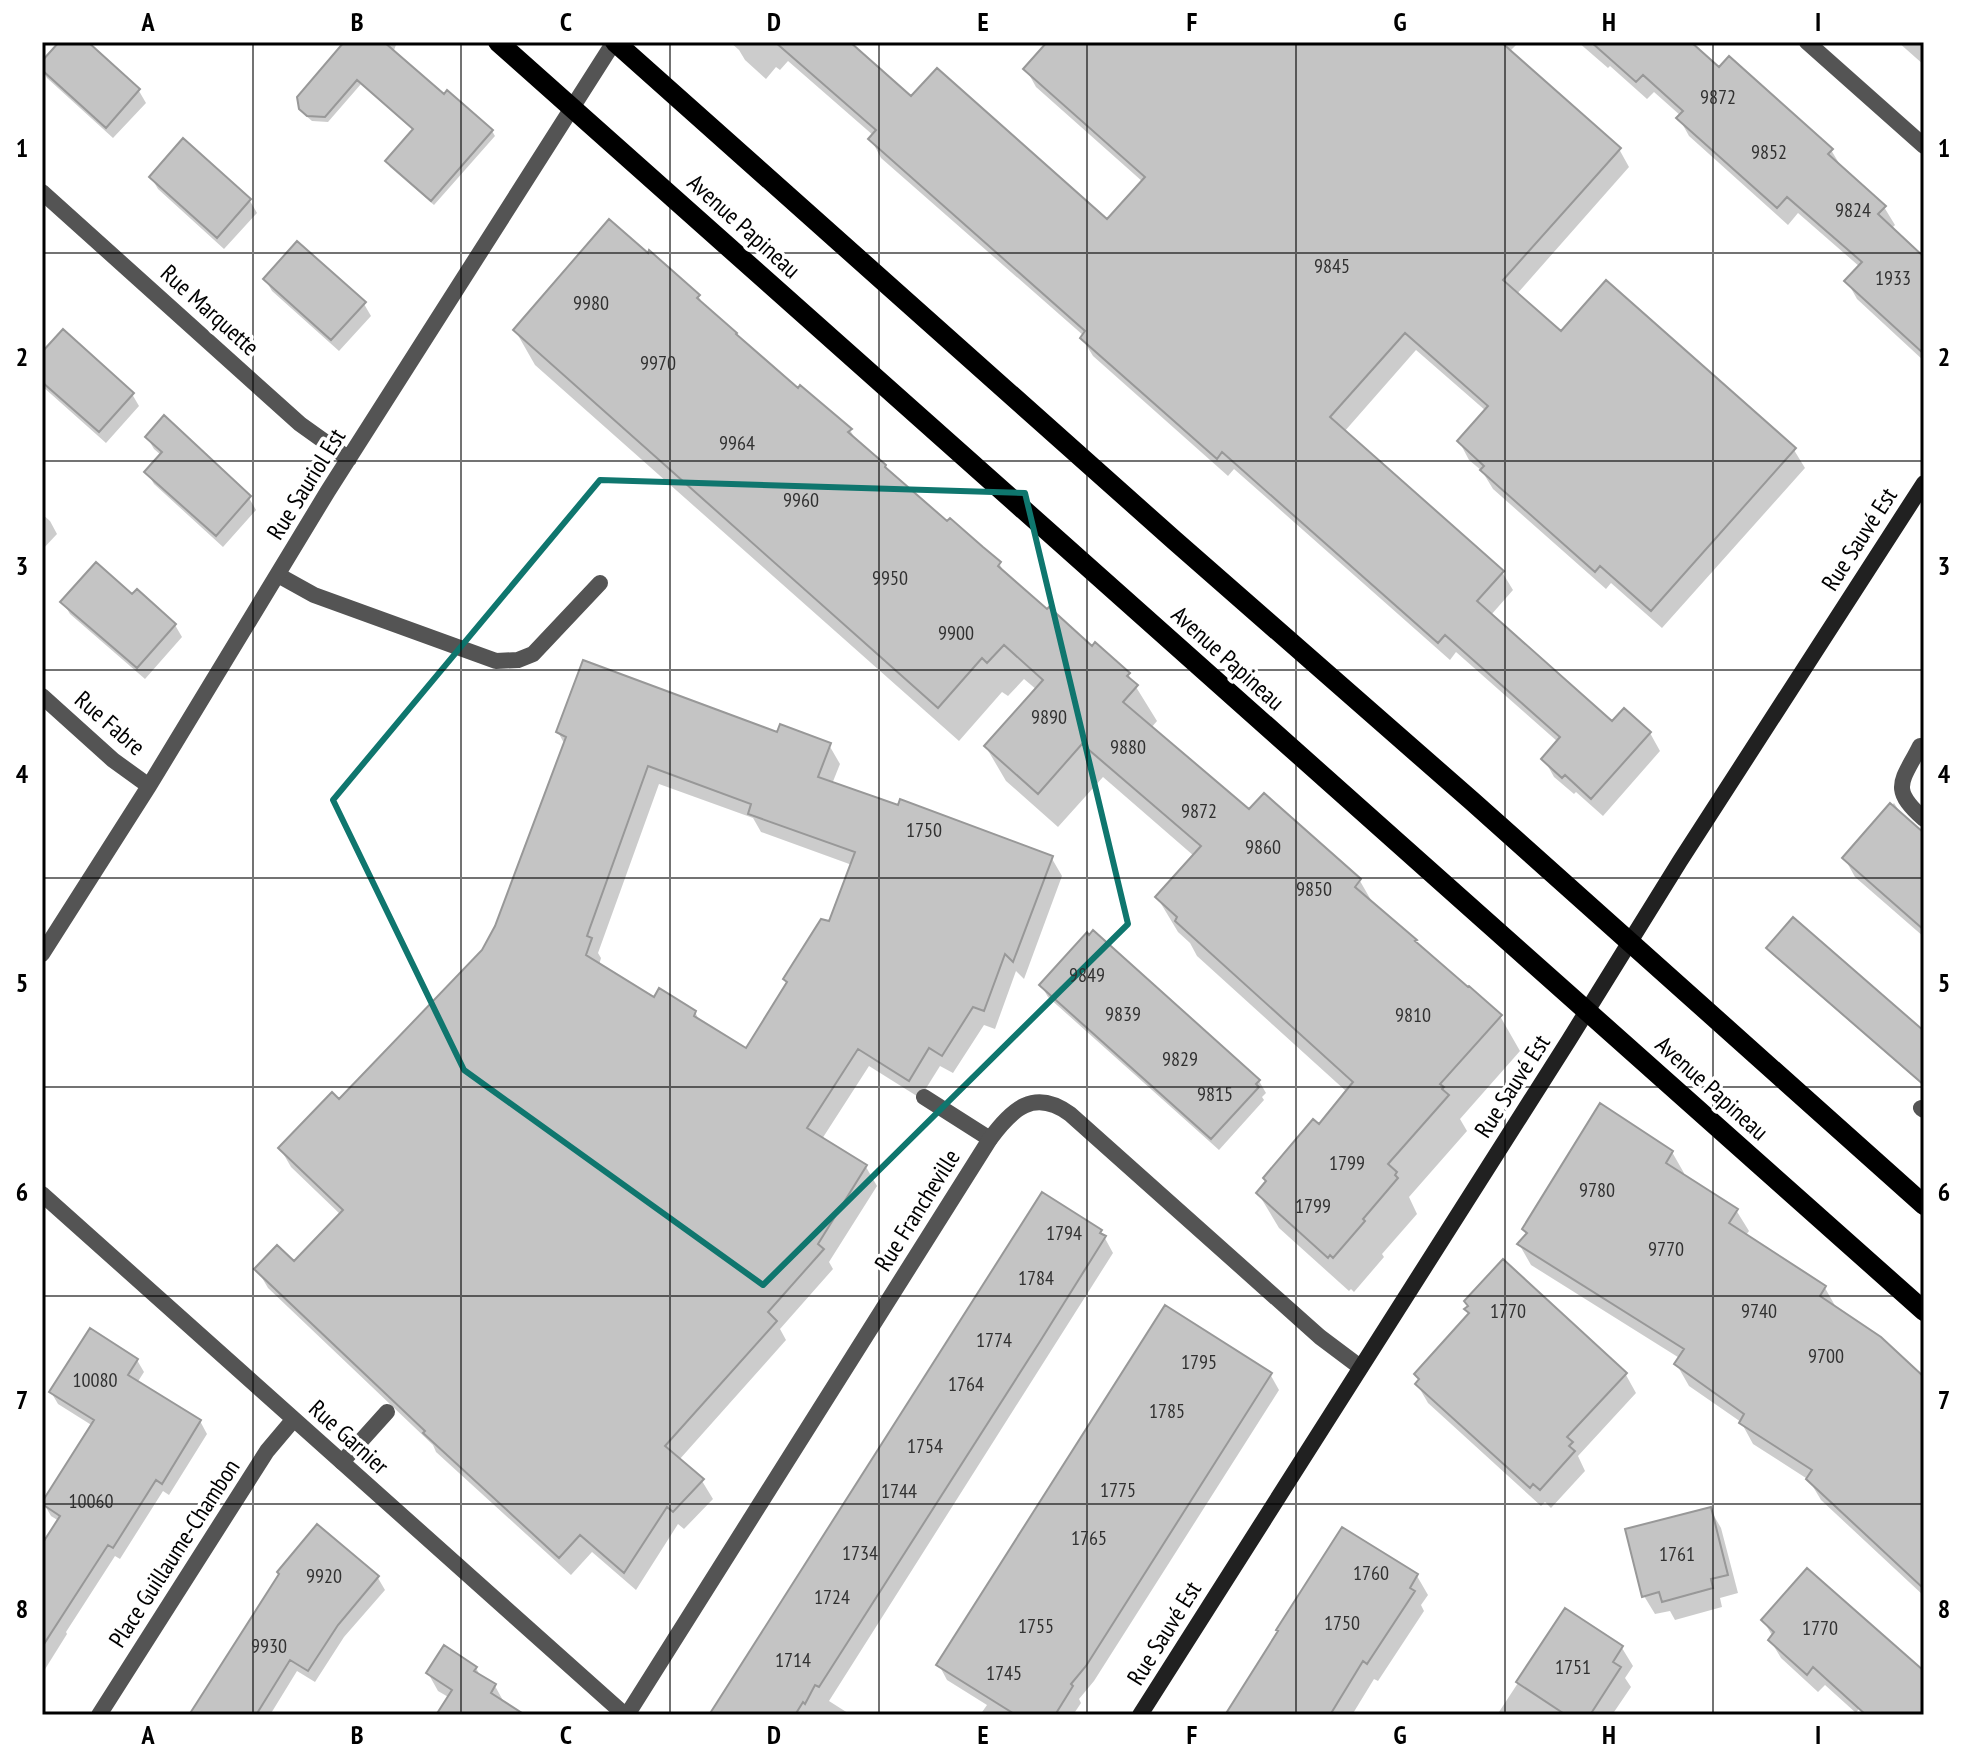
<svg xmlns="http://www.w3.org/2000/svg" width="1966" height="1757" font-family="'PT Sans Narrow',sans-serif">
  <rect width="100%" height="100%" fill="#fff"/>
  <!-- shadow -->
  <path fill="#0003" fill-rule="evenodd" d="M62,42H85L139,91L146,103L113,138L47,78L42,70V64Z
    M347,42H397L393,53L444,97L492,131L495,136L434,205L390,167L387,162L414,131L361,84L328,122L312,121L305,115L301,109Z
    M730,42H847L912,99L1107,222L1143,182L1036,87L1026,69L1050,42H1519L1509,52L1619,149L1629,167L1516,295L1561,334L1794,450L1805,468L1662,628L1611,583L1606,589L1493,489L1482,471L1469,460L1459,441L1486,411L1416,350L1344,432L1502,572L1513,590L1491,615L1612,724L1650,733L1660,751L1603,816L1576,792L1574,794L1554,777L1544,759L1558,742L1456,652L1450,660L1234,469L1228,476L1093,356L1082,338L1084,336L881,158L871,139L874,136L788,61L780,70L776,67L766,79L745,60L739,50Z
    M1578,42H1688L1719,70L1831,150L1842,168L1884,207L1895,225L1891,229L1924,260V361L1857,299L1847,281L1860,267L1798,213L1788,225L1689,136L1679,118L1681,116L1654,92L1647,99L1610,66L1608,68Z
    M1898,42H1924V65Z
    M183,141L250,201L257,213L224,249L158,189L151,177Z
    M265,279L364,304L371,316L339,351L272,291Z
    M698,296L706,308L798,390L850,430L857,442L947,524L999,563L1006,576L1093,649L1128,674L1157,721L1151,728L1249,812L1360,881L1375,907L1415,941L1418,947L1500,1016L1520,1051L1460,1119L1467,1131L1409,1197L1417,1214L1382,1254L1384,1257L1354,1292L1351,1289L1349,1291L1279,1228L1258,1193L1319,1127L1347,1092L1197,956L1190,943L1178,932L1157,897L1194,856L1103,777L1058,827L1006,781L986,747L1037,690L1024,679L1008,696L1002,692L959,741L535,365L515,330Z
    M42,355L132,394L139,406L106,443L42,386Z
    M147,437L249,498L256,510L223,547L154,484L147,472L162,456L154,449Z
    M42,514L50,521L57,534L42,550Z
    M132,596L175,625L182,637L145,679L70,614L63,602Z
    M558,732L778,734L829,745L840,764L832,784L1051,857L1062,876L1024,979L1016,971L995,1029L984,1025L953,1073L940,1066L920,1098L869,1066L822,1139L866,1167L877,1186L829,1262L833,1269L780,1329L786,1340L679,1460L702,1481L713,1499L684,1529L678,1524L636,1590L592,1552L571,1575L436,1452L433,1445L268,1288L257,1269L294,1264L341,1215L291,1167L280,1148L339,1102L484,951L497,927L565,745ZM659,784L753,818L761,832L852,865L830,924L747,1051L700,1022L695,1012L654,1000L599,965L601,958L598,953Z
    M1894,803L1903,817L1922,832H1924V937L1855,877L1845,859Z
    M1769,948L1924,1034L1923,1085L1772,954Z
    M1041,985L1259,1081L1266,1093L1262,1097L1264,1100L1219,1150L1048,997Z
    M1672,1152L1684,1173L1682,1176L1736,1210L1749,1231L1746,1235L1825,1288L1837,1309L1924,1380V1596L1821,1500L1809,1480L1753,1444L1741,1422L1689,1386L1677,1365L1681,1359L1531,1265L1519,1244L1528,1235L1524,1229Z
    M1101,1231L1113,1253L829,1701L851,1715H723Z
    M1503,1262L1626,1375L1636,1393L1578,1456L1585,1471L1551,1508L1545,1502L1541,1506L1428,1403L1417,1384L1420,1381L1416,1375L1470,1315V1307Z
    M137,1360L144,1372L137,1383L200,1421L207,1434L169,1495L163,1491L120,1559L115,1556L66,1632L67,1634L42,1674V1548L59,1521L51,1516L44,1504L93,1426L58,1404L51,1392Z
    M1270,1374L1279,1390L1094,1681L1079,1699L1081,1703L1073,1715H980L987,1705L947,1680L939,1665Z
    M1710,1509L1721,1528L1738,1593L1720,1598L1722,1607L1675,1620L1670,1611L1655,1614L1644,1596Z
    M318,1527L378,1578L385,1590L344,1637L315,1682L297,1671L270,1715H192Z
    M1417,1576L1428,1595L1421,1605L1424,1611L1378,1681L1374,1679L1352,1715H1227Z
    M1565,1611L1622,1648L1633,1666L1625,1678L1631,1687L1612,1715H1497Z
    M1763,1620L1893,1657L1856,1713L1825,1685L1818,1692L1781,1658L1770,1640L1773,1637Z
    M476,1668L481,1677L495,1686L505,1704L522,1715H439L450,1698L438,1691L428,1673Z"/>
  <!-- building -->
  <path fill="#c4c4c4" stroke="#989898" stroke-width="2" fill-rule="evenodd" d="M59,42H88L140,89L106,128L42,70V61Z
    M344,42H384L444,94L447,90L493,130L431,201L385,161L413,129L357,80L325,117L307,116L299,109L297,97Z
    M775,42H850L911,96L937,68L1107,219L1145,177L1023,69L1047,42H1501L1621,148L1503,280L1561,331L1606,280L1796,448L1651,611L1600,566L1595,572L1480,470L1484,466L1457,441L1488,406L1405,333L1330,417L1504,571L1477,601L1612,721L1624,708L1651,732L1591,799L1565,775L1562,778L1541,759L1560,737L1445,635L1438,643L1222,452L1217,459L1080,338L1085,331L868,139L876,130Z
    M1591,42H1691L1719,67L1729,56L1833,149L1828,154L1886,206L1878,214L1924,257V354L1844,281L1862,262L1787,197L1777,208L1676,118L1683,111L1643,75L1636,82Z
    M183,138L251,199L217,238L149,177Z
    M609,219L648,253L649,250L700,295L697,298L737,333L736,334L798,388L800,385L852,429L848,432L886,465L885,467L947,521L950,518L983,547L1001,562L998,566L1047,609L1049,607L1092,646L1095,642L1130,673L1127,676L1138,685L1123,702L1249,809L1264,793L1361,879L1355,887L1417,940L1415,941L1468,987L1469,986L1502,1015L1440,1084L1444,1087L1442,1089L1449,1095L1388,1164L1397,1172L1395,1175L1398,1178L1363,1219L1365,1221L1333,1258L1330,1255L1328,1258L1256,1193L1266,1181L1263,1178L1313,1119L1319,1124L1353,1082L1175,921L1177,917L1155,897L1201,846L1082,744L1038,794L984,746L1043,680L1004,645L987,663L982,658L938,708L513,330Z
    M297,241L366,302L331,340L263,279Z
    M63,329L134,393L99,432L42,382V352Z
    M164,415L251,496L216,536L144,472L162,452L145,437Z
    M96,562L132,594L137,589L176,624L137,668L60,602Z
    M583,660L777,732L780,724L831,743L818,777L898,805L900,799L1053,856L1013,962L1005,954L984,1011L973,1007L942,1056L929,1048L909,1081L858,1049L807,1128L867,1165L818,1244L824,1249L768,1312L777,1321L665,1446L704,1479L673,1512L667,1507L624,1573L580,1535L559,1558L423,1433L425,1431L254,1269L277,1245L294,1261L343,1210L278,1148L332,1092L339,1099L482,950L495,926L566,737L556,732ZM648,766L751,804L748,814L855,852L829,921L821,919L783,979L787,982L746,1048L694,1016L696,1011L659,988L654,997L586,955L592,938L587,936Z
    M1890,803L1924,833V930L1842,858Z
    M1793,917L1924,1031V1085L1766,948Z
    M1093,930L1260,1080L1256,1084L1259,1087L1211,1139L1039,985L1087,932L1089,935Z
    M1600,1103L1673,1151L1666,1163L1738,1209L1729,1223L1826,1286L1820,1296L1881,1337L1924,1377V1589L1806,1479L1812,1470L1739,1423L1744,1414L1674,1364L1684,1349L1517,1244L1527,1233L1522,1229Z
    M1042,1192L1102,1230L1100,1233L1106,1236L1039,1343L819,1687L815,1685L805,1704L803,1702L795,1715H709Z
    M1503,1259L1627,1373L1567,1437L1573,1442L1569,1446L1575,1451L1540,1490L1533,1484L1530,1488L1415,1384L1419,1379L1414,1374L1469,1313L1464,1309L1468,1306L1464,1301Z
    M1165,1305L1272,1373L1086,1666L1071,1684L1073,1686L1055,1715H1016L936,1665Z
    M90,1328L138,1359L128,1375L201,1420L162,1484L156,1480L113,1548L108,1545L42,1647V1544L60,1516L42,1504V1502L94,1420L49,1392Z
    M1711,1507L1728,1575L1711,1579L1713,1588L1662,1602L1659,1592L1642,1597L1625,1529Z
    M317,1524L379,1576L338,1625L308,1671L290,1660L256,1715H189L279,1574L277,1572Z
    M1342,1527L1418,1574L1410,1588L1415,1591L1367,1664L1363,1661L1330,1715H1225L1278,1631L1276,1630Z
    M1807,1568L1924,1671V1715H1866L1813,1667L1807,1675L1768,1640L1774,1632L1761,1620Z
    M1565,1608L1623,1646L1613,1662L1621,1667L1590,1715H1566L1516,1682Z
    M444,1645L477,1667L474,1671L496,1684L491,1693L525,1715H436L452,1690L426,1673Z"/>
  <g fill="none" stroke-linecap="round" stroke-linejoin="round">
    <!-- lane -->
    <path stroke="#545454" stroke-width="16" d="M278,575L314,595L496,661L518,660L533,654L600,583
      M1920,746C1902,782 1889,788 1924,819
      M924,1097L990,1139
      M1921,1108L1924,1110
      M342,1462L387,1412"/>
    <!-- street -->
    <path stroke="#545454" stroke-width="16" d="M1807,42L1924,146
      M42,192L300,424L349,459
      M42,696L113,760L149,786
      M42,954L149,786L328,491L614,42
      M42,1194L625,1715
      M99,1715L267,1451L294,1419
      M627,1715L990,1139C1012,1109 1034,1088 1070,1114L1320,1337L1360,1367"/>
    <!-- secondary -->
    <path stroke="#212121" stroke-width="16" d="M1140,1715L1569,1040L1680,861L1924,483"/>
    <!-- primary -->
    <path stroke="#000" stroke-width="20" d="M498,42C972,466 1448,888 1924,1311
      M615,42L1174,540L1472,801L1924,1205"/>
  </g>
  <!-- marked area -->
  <path fill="none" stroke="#0f766e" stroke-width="6" stroke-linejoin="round" d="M600,480L1025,493L1128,924L763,1285L464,1070L333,800Z"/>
  <!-- grid -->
  <path fill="none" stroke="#000" stroke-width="2" stroke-opacity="0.55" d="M253,42V1715M461,42V1715M670,42V1715M879,42V1715M1087,42V1715M1296,42V1715M1505,42V1715M1713,42V1715M42,253H1924M42,461H1924M42,670H1924M42,878H1924M42,1087H1924M42,1296H1924M42,1504H1924"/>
  <g text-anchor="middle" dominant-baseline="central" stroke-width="7" stroke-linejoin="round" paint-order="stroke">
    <!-- number labels -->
    <g font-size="20" fill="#313131">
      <text x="1718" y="97">9872</text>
      <text x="1769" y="152">9852</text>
      <text x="1853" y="210">9824</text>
      <text x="1332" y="266">9845</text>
      <text x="1893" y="278">1933</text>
      <text x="591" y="303">9980</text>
      <text x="658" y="363">9970</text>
      <text x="737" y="443">9964</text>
      <text x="801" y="500">9960</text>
      <text x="890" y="578">9950</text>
      <text x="956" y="633">9900</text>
      <text x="1049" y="717">9890</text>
      <text x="1128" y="747">9880</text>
      <text x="1199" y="811">9872</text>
      <text x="924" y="830">1750</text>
      <text x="1263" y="847">9860</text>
      <text x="1314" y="889">9850</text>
      <text x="1087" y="975">9849</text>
      <text x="1123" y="1014">9839</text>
      <text x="1413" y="1015">9810</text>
      <text x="1180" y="1059">9829</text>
      <text x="1215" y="1094">9815</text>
      <text x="1347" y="1163">1799</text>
      <text x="1597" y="1190">9780</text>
      <text x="1313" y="1206">1799</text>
      <text x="1064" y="1233">1794</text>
      <text x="1666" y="1249">9770</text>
      <text x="1036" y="1278">1784</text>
      <text x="1508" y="1311">1770</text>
      <text x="1759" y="1311">9740</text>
      <text x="994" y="1340">1774</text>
      <text x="1826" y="1356">9700</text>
      <text x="1199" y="1362">1795</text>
      <text x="95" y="1380">10080</text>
      <text x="966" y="1384">1764</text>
      <text x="1167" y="1411">1785</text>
      <text x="925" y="1446">1754</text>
      <text x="1118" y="1490">1775</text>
      <text x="899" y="1491">1744</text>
      <text x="91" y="1501">10060</text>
      <text x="1089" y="1538">1765</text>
      <text x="860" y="1553">1734</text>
      <text x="1677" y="1554">1761</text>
      <text x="1371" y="1573">1760</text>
      <text x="324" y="1576">9920</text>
      <text x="832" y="1597">1724</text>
      <text x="1342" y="1623">1750</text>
      <text x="1036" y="1626">1755</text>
      <text x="1820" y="1628">1770</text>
      <text x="269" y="1646">9930</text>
      <text x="793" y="1660">1714</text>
      <text x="1573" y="1667">1751</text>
      <text x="1004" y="1673">1745</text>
    </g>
    <!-- street labels -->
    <g font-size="24" fill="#000" stroke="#fff">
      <text transform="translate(744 226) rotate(42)">Avenue Papineau</text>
      <text transform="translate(210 310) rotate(42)">Rue Marquette</text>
      <text transform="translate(306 484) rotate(-58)">Rue Sauriol Est</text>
      <text transform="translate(1859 539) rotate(-57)">Rue Sauvé Est</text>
      <text transform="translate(1228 658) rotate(42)">Avenue Papineau</text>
      <text transform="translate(110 723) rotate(41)">Rue Fabre</text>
      <text transform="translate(1512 1086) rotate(-57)">Rue Sauvé Est</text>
      <text transform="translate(1712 1088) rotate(42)">Avenue Papineau</text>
      <text transform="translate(917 1210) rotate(-58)">Rue Francheville</text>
      <text transform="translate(349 1437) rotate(42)">Rue Garnier</text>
      <text transform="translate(174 1553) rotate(-57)">Place Guillaume-Chambon</text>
      <text transform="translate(1164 1633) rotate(-58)">Rue Sauvé Est</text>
    </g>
  </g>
  <!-- border -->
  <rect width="1966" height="1757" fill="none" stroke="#ffffff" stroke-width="88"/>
  <rect x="44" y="44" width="1878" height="1669" fill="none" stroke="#000" stroke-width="3"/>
  <g font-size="26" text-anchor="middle" font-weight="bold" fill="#000">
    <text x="148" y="31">A</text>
    <text x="357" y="31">B</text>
    <text x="566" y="31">C</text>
    <text x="774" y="31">D</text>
    <text x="983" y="31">E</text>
    <text x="1192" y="31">F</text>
    <text x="1400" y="31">G</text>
    <text x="1609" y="31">H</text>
    <text x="1818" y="31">I</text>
    <text x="22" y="157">1</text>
    <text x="1944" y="157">1</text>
    <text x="22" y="366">2</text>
    <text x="1944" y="366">2</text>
    <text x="22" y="575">3</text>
    <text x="1944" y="575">3</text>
    <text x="22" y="783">4</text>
    <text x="1944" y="783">4</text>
    <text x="22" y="992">5</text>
    <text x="1944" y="992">5</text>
    <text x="22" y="1201">6</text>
    <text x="1944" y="1201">6</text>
    <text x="22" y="1409">7</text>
    <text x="1944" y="1409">7</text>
    <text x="22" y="1618">8</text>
    <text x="1944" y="1618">8</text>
    <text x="148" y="1744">A</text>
    <text x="357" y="1744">B</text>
    <text x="566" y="1744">C</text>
    <text x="774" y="1744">D</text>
    <text x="983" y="1744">E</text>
    <text x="1192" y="1744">F</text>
    <text x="1400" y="1744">G</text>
    <text x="1609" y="1744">H</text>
    <text x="1818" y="1744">I</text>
  </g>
</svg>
